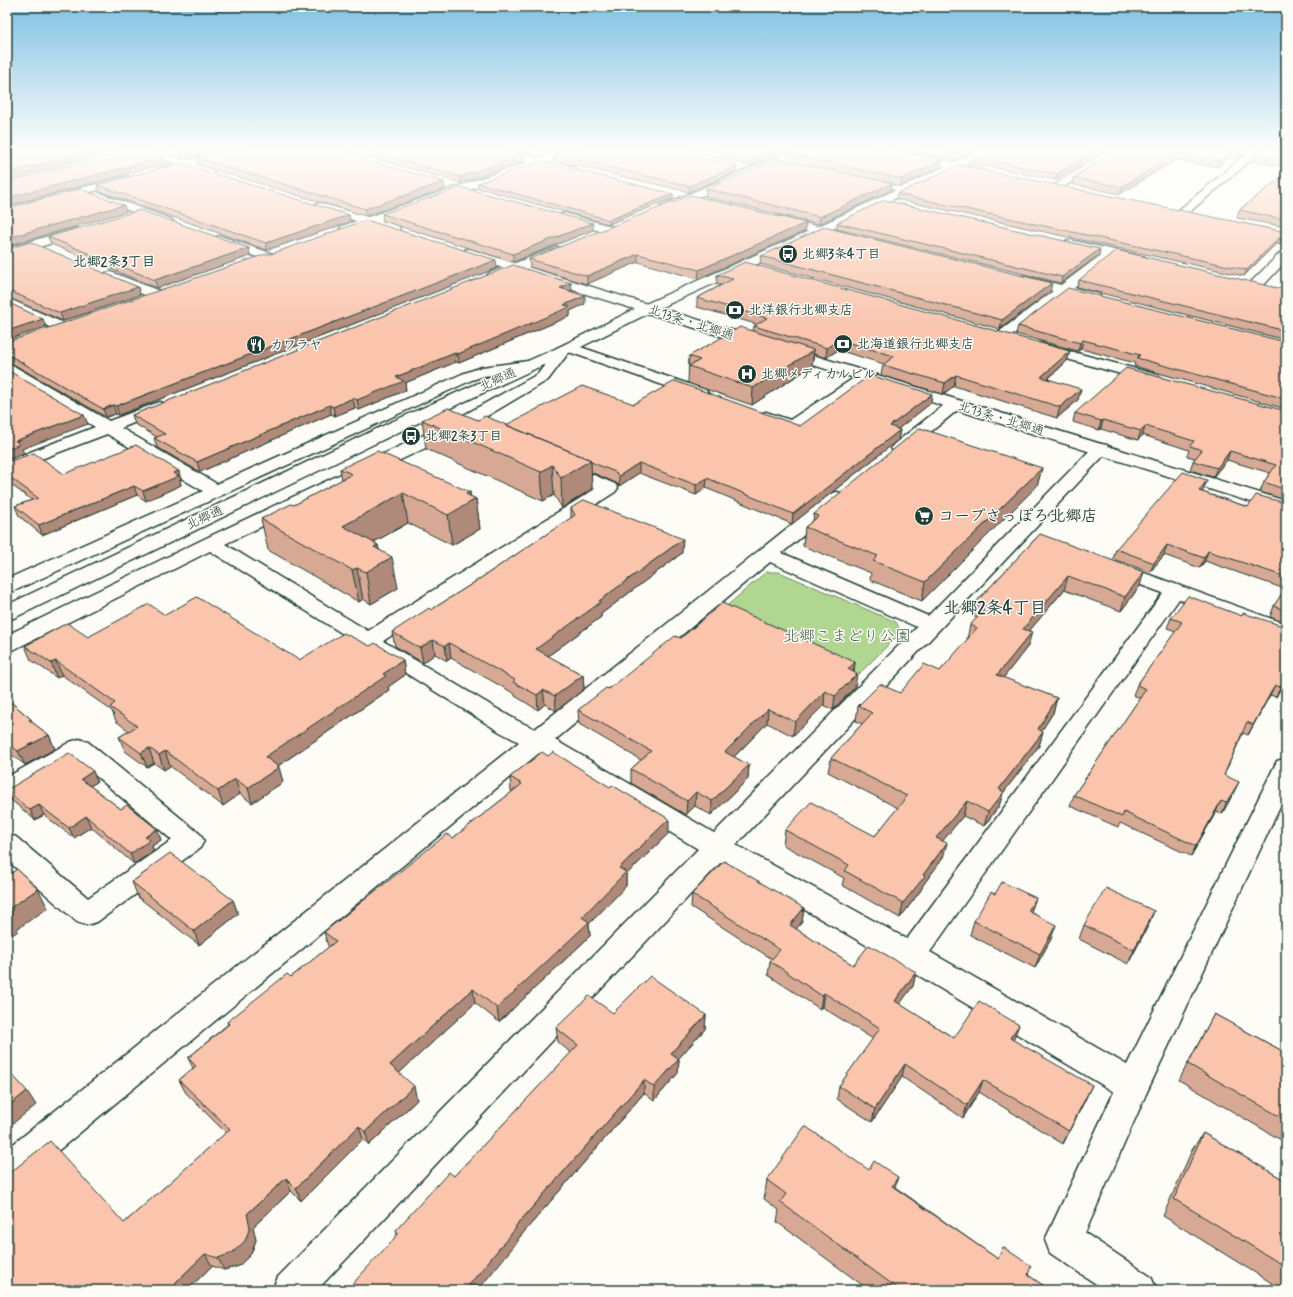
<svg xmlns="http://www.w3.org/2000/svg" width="1293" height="1297" font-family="Mynerve,'Klee One',sans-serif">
  <rect width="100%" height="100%" fill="#fdfcf7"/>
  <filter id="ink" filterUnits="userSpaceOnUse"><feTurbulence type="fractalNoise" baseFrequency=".025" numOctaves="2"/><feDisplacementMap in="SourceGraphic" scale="8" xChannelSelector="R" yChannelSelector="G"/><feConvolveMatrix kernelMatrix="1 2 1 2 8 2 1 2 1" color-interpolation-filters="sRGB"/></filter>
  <g filter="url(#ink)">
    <!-- green -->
    <path fill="#b0d692" stroke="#688a63" d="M766,572H779L896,622L901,632L857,676L721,611Z"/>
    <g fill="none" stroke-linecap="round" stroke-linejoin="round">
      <defs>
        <path id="service" d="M867,180H870L905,188L909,190L905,192L870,184H867Z"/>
        <path id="minor" d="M224,150H242L241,152L163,173L158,170L159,168Z
          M490,150H509L539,158L561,150H577L551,161L574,167L575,169L570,172L540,165L350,232H342L340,229L342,226L529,162L491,152Z
          M793,150H808L671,209H663L661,207L663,205Z
          M878,150H899L979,168L984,171L979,174L883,153Z
          M1109,150H1122L1062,188L1058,189L1053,186Z
          M1251,150H1263L1187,214H1179L1177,212L1179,210Z
          M128,176L133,179L132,181L7,214V207Z
          M96,192L171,219L173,221L171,223H163L92,197L90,195Z
          M564,213L614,227L616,230L614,233L610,234L560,219L558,217L560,215Z
          M776,216L845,233L847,236L845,239L841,240L772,222L770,220L772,218Z
          M77,228L81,229L83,232L81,235L7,256V248Z
          M220,236L273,254L275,257L273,260L269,261L216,243L214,240L216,237Z
          M1070,240L1145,257L1147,260L1145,263L1141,264L1113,257L1074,288L1099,294L1101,297L1099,300L1094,301L1066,294L1006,340L1001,341L996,340L994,337L996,334L1053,291L1018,283L1016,280L1018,277L1023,276L1061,285L1101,255L1066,247L1064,244L1066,241Z
          M557,247L561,248L563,251L561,254L499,279H489L487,276L489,273Z
          M1286,250V261L1261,288H1251L1249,285L1251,282L1282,251Z
          M111,272L162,292L164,295L162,298H152L106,279L104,276L106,273Z
          M7,298L68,325L70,328L68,331L63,332L58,331L7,307Z
          M569,343L706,390L708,393L706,396L700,398L694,396L569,352L548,380L465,429L225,544L368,631L595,489L558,473L555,469L558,465L564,464L570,465L615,484L618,488L615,492L383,641L516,720L535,729L830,494L837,492L844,494L846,498L844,502L782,553L928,616L1095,445L1101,444L1107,445L1110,449L736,845L907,939L1163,593L1108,573L1105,569L1108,565L1115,563L1122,565L1286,624V638L1179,599L930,952L1127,1065L1274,767L1277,761L1286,758V794L1146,1094L1085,1233L1151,1277L1157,1290H1105L1050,1253L1045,1240L1114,1092L901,965L721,862L317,1290H272L278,1277L698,849L539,753L19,1183L7,1188V1149L519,742L500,732L210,551L15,649L7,651V635L204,539L453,421L538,374L557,348ZM770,562L917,627L714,833L555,740Z
          M1040,343L1158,375L1161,378L1158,381L1153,383L1035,350L1033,347L1035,344Z
          M528,361L533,363L536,366L533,369L484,376L472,380L14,591L7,593V579L203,491L107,434L7,472V461L95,427L7,374V363L12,365L109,421L154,404L160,402L166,404L168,407L166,410L121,428L217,484L462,374L482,367Z
          M865,372L870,374L873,377L870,380L798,430C786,433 772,425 760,420L758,417L760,414L766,412L790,420L860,374Z
          M954,400L960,402L962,405L960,408L906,452L900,453L894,452L891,448L894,444L948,402Z
          M79,739L88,742L200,834L204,841L200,848L97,922L87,925L77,922L7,860V834L16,837L88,898L172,840L77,760L16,796L7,798V777L70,742Z"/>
        <path id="tertiary" d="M980,150H994L806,242L651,312L567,354L403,430L14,618L7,619V605L391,422L557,348L641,306L798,236Z"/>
        <path id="secondary" d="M138,150H154L213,170L214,172L209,175L205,174Z
          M320,203L398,226L400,229L398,232L394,233L316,208L314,206L316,204Z
          M469,249L1286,501V513L465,256L463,253L465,250Z"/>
      </defs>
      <!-- service casing -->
      <use href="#service" stroke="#1f3d34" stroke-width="3"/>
      <!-- minor casing -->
      <use href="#minor" stroke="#1f3d34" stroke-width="3"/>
      <!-- tertiary casing -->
      <use href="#tertiary" stroke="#1f3d34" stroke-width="3"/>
      <!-- secondary casing -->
      <use href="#secondary" stroke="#1f3d34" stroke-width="3"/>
      <!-- service -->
      <use href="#service" fill="#fdfcf7" fill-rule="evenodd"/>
      <!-- minor -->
      <use href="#minor" fill="#fdfcf7" fill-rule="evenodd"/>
      <!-- tertiary -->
      <use href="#tertiary" fill="#fdfcf7" fill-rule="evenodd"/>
      <!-- secondary -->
      <use href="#secondary" fill="#fdfcf7" fill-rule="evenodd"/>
    </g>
    <!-- wall -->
    <path fill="#d7a995" stroke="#1f3d34" d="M159,150H216L183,159Z
      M344,150H504L523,155L524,161L461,183Z
      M517,150H556L540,156Z
      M684,150H788L750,166Z
      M910,150H976L956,160Z
      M1105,150L1056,180L971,163L972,157Z
      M1116,150H1248L1238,159L1230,157L1217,167L1175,160L1120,194L1072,184L1073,178Z
      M1286,150V167L1252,161L1254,155Z
      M555,154L736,172L689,192L556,161Z
      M788,154L942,160L941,167L901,186L892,184L891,190L819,224L706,197V189L787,161Z
      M197,158L444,182L445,189L366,216L199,165Z
      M1286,174V227L1237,218L1239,210Z
      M478,183L673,194V198L609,224L478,188Z
      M97,185L349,215L350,222L267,250L99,191Z
      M897,194L1286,232L1279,245L1276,244L1244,276L896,199Z
      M382,214L593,230L513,262L383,221Z
      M806,223L805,231L698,279L638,262L587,284L530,267L529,259Z
      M837,223L1099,255L1061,283L837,229Z
      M48,237L250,256L157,288L51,244Z
      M7,249L138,287L140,295L63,321L7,297Z
      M761,256L1050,292L1000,329L760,264Z
      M497,268L119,415L116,414L106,417L13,364L8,362H7V342Z
      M717,275L1070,351L1067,361L1048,379L1078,400L1057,418L954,386L943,394L881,375L883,365L884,364L838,350L826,358L814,354L812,366L752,405L688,383L689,356L753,331L754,326L756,324L697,307V298L721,285L717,284Z
      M1079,280L1286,290V340L1077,287Z
      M571,283L572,291L585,304L570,311V316L459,363L456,362L405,383L406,390L359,410L355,408L335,416L331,414L200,472L157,447L154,438L157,437L135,424L132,415Z
      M1018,326L1286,342V409L1134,366L1135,363L1081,349L1078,351L1016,334Z
      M931,403L898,429L900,430L898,440L792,524L706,488L696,495L639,473L619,486L616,483L591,472L592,489L562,508L554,495L543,501L426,449L422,420H478L506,425L634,404L800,426Z
      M1286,411V500L1260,492L1264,482L1270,473L1227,460L1213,477L1190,470L1193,461L1195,458L1187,456L1189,450L1143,435L1138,440L1101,429L1099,430L1073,422L1075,413Z
      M7,462L64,474L181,480H180L181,485L146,501L137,495L42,535L19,516L15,506L32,500L7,482Z
      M1042,468L1037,486L922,601L870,580L871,573L803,546L805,527L813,521L814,514Z
      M340,469L470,492V496L476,499L480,529L452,545L408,523L374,542L378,545L379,550L398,588L371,604L363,599L359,602L268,550L261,519L294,505L342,480Z
      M1204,489L1202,492L1248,507L1286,503V623L1270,617L1274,606L1285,589L1205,561L1200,568L1164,555L1150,572L1113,559L1116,549Z
      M571,508L682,553L601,614V617L548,656L583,675L584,689L556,711L545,704L538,710L515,696V694L451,658L447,661L435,654L423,663L395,646L392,632L431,610L475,582L571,518Z
      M1040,534L1140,586L1121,611L1064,590L1029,631L1028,646L1003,678L1057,698L1053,713L1041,731L1043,732L1039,746L1003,793L999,806L984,826L963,816L942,841L943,858L923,885L921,890L900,918L842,885L844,878L783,845L785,830L875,836L898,808L828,772L831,758L862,724L856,721L858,706L900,693L940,671L968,640L967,639L970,625L977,618L973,616L976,602Z
      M165,615L299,660L370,646L403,660L405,675L388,687L389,690L278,766L283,782L252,803L240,794L223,806L170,766L164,770L154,763L147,767L125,751L119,737L129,731L116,721L112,711L62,675L57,678L31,660L25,646L88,637Z
      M1242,616L1286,627V678L1276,697L1270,695L1248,735L1243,733L1224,775L1234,792L1222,814L1216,812L1191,856L1120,823L1118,827L1070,806L1074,795L1140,698L1133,695L1137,685L1176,631L1167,628L1171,618Z
      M681,638L855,662L854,672L855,687L833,710L824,705L793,736L767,723L734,757L749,765L748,779L711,815L695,806L686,815L631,783V769L641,760L579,724L578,710Z
      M7,699L31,719L33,723L49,735L55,749L25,765L7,751Z
      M510,777L669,833L626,875V886L589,924L590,936L499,1022L475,1003L399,1073L417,1100L369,1145L363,1139L301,1201L291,1191L253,1227L256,1240L251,1254L239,1266L224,1270L212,1266L187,1290H7L124,1223L226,1133L186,1093L179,1080L193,1068L188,1058L228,1024L227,1022L291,977L329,947L328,946L324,932L453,838L513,791H511Z
      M97,782L90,786L121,809L157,829L161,840L152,846L154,851L134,864L91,827L74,838L44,815L35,820L10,799L7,794V788Z
      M149,868L233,900L238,914L199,945L138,897L132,882L150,869Z
      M692,894L804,908L802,922L796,929L853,965L916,972L913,986L899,1004L954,1038H1014L1013,1040L1086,1098L1063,1144L979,1092L963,1118L902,1077L872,1122L837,1099L839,1086L873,1039L822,1007L820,1009L768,975L770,961L772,959L691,907Z
      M1154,911L1148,926L1128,964L1079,939L1084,925Z
      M1031,912L1051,939L1035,968L970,935L974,921Z
      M1214,1014L1286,1053V1143L1179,1080Z
      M706,1015L705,1029L678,1059H679L678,1073L654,1101L644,1093L518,1239V1241L397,1235L396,1230L454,1176L571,1053L558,1042L556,1028Z
      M1203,1133L1286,1181V1290H1283L1163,1216L1192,1150Z
      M767,1180L895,1187L998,1259L1028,1275L1050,1290H869L777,1222L779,1210L764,1199Z"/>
    <!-- shaded-wall -->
    <path fill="#af8979" stroke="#1f3d34" d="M94,150H119L7,180V173Z
      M190,150H216L183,159L181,153Z
      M540,150H556L540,156Z
      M773,150H788L750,166V160Z
      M963,150H976L956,160L957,153Z
      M1096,150H1105L1056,180L1057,174Z
      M1242,150H1248L1238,159L1240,152Z
      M1232,151L1230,157L1217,167L1219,161Z
      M1176,153L1175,160L1120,194L1122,187Z
      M523,155L524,161L461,183L460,177Z
      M165,157L167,163L7,206V198Z
      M942,160L941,167L901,186L902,179Z
      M737,166L736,172L689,192V186Z
      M444,182L445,189L366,216L365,209Z
      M892,183L891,190L819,224L820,217Z
      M673,194V198L609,224V220Z
      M124,205L126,212L7,246V238Z
      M349,215L350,222L267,250L266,243Z
      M593,223V230L513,262V254Z
      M806,223L805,231L698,279L699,270Z
      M1286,234V238L1279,245L1281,239Z
      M1279,238L1276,244L1244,276L1247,270Z
      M249,248L250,256L157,288L155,280Z
      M1100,249L1099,255L1061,283L1062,277Z
      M638,254V262L587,284V276Z
      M496,260L497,268L119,415L116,406Z
      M571,283L572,291L560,288Z
      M1052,283L1050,292L1000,329L1002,320Z
      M138,287L140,295L63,321L60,313Z
      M585,296V304L570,311V316L459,363L458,354Z
      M43,319L46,327L7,340V331Z
      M839,340L838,350L826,358L827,348Z
      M1083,340L1081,349L1078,351L1080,343Z
      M814,350L812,366L752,405L753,388Z
      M1070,351L1067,361L1038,387L1041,377Z
      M455,353L456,362L405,383L406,390L359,410L357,400L396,377Z
      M956,375L954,386L943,394L945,383Z
      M1081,389L1078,400L1057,418L1060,407Z
      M932,394L931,403L889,436L890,426Z
      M353,398L355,408L335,416L333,407Z
      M113,405L116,414L106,417L103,409Z
      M330,405L331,414L200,472L197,462Z
      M84,415L88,424L22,449L24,453L7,460V449L15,441Z
      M1103,420L1101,429L1099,430L1101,421Z
      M1145,426L1143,435L1138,440L1141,431Z
      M900,430L898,440L792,524L793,514Z
      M1230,451L1227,460L1213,477L1217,468Z
      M591,460L592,489L562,508L561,478Z
      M639,463V473L619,486V476Z
      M552,465L554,495L543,501L541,472Z
      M1042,468L1037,486L922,601L925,582Z
      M179,471L181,480H180L181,485L146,501L143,491L173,473Z
      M707,478L706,488L696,495V485Z
      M1207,480L1204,489L1195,500L1199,491Z
      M134,486L137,495L42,535L39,525Z
      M470,492L471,502L476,499L480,529L452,545L448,515L466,494Z
      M403,493L408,523L349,556L343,526Z
      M683,539L682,553L601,614V617L537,664L536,649L599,601Z
      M378,545L382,563L392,557L398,588L371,604L366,572L374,547Z
      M1167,545L1164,555L1150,572L1154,563Z
      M1208,551L1205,561L1200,568L1204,558Z
      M357,568L363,599L359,602L352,570Z
      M1144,572L1140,586L1121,611L1125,597Z
      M1068,576L1064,590L1019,643L1023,629Z
      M1032,632L1028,646L994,690L997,675Z
      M433,640L435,654L423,663L420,648Z
      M449,643L451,658L447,661L445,646Z
      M403,660L405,675L388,687L389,690L269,772L265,757L383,674Z
      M56,661L62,675L57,678L51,663Z
      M855,662L853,675L848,669Z
      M857,674L855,687L833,710L835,696Z
      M583,675L584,689L556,711L555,696Z
      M1286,676V678L1276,697L1280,687Z
      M1275,685L1270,695L1248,735L1253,725Z
      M543,690L545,704L538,710L537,695Z
      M825,691L824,705L793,736L795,722Z
      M1057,698L1053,713L1033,744L1038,729Z
      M768,709L767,723L725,766V752Z
      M1043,732L1039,746L1003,793L999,806L984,826L988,812L999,789Z
      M49,735L55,749L25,765L18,751Z
      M149,748L154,763L147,767L141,753Z
      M165,751L170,766L164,770L159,755Z
      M749,765L748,779L711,815L712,801Z
      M279,767L283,782L252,803L248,788Z
      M93,771L97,782L85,789L81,779Z
      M235,779L240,794L223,806L218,791Z
      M1239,782L1234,792L1222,814L1226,803Z
      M696,792L695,806L686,815L687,801Z
      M967,801L963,816L933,853L936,838Z
      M1221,801L1216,812L1191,856L1196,846Z
      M39,805L44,815L35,820L30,810Z
      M86,816L91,827L74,838L69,828Z
      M669,819V833L626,875V886L589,924L590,936L499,1022L497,1008L582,917L619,868Z
      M157,829L161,840L152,846L154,851L134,864L130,854L145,837Z
      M947,843L943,858L923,885L921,890L900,918L903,903L923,875Z
      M38,889L48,908L17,929L18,931L7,939V910Z
      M1036,898L1031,912L1028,911Z
      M233,900L238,914L199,945L194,931Z
      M804,908L802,922L788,939L790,925Z
      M1154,911L1148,926L1128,964L1134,950Z
      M1056,925L1051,939L1035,968L1040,954Z
      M916,972L913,986L892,1015L895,1001Z
      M473,989L475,1003L394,1078L390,1065Z
      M824,993L822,1007L820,1009L822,996Z
      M706,1015L705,1029L671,1067V1053Z
      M1019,1025L1014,1038L1005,1051L1010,1038Z
      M679,1059L678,1073L654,1101V1087Z
      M905,1064L902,1077L872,1122L875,1109Z
      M644,1080V1093L518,1239V1241L478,1290H465L515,1227Z
      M983,1080L979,1092L963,1118L967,1105Z
      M1092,1085L1086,1098L1063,1144L1069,1131Z
      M414,1086L417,1100L369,1145L365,1132Z
      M27,1091L36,1105L7,1128V1107Z
      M359,1126L363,1139L301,1201L296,1188Z
      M898,1177L892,1197V1186Z
      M286,1178L291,1191L253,1227L256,1240L251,1254L239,1266L224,1270L218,1258L247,1214Z
      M205,1254L212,1266L187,1290H179L175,1283Z"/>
    <!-- building -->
    <path fill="#fac4ad" stroke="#1f3d34" d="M15,150H94L7,173V153Z
      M130,150H149L165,157L7,198V182Z
      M175,150H190L181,153Z
      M227,150H331L444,182L365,209L197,158Z
      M366,150H504L523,155L460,177Z
      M564,150H672L737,166L689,186L555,154Z
      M711,150H773L750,160Z
      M797,150H895L942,160L902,179L788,154Z
      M942,150H963L957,153Z
      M985,150H1096L1057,174L972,157Z
      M1116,150H1242L1240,152L1232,151L1219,161L1176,153L1122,187L1073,178Z
      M1259,150H1286V160L1254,155Z
      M777,159L892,183L820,217L706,189Z
      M541,161L673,194L609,220L478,183Z
      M180,163L349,215L266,243L97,185Z
      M958,165L1286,232V234L1281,239L1279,238L1247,270L897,194Z
      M1286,174V220L1239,210Z
      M461,187L593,223L513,254L382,214Z
      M80,189L124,205L7,238V208Z
      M691,195L806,223L699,270L638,254L587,276L529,259Z
      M884,200L1100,249L1062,277L837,223Z
      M140,210L249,248L155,280L48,237Z
      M366,220L496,260L116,406L113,405L103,409L7,354V342L266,254H271Z
      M824,227L1052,283L1002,320L761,256Z
      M30,242L138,287L60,313L7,290V249Z
      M1116,250L1286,290V331L1079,280Z
      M745,262L1070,351L1041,377L1081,389L1060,407L956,375L945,383L883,365L894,356L839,340L827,348L754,326L767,318L697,298L733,279L717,275Z
      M513,265L571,283L560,288L585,296L564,305L570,307L458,354L455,353L396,377L404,381L357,400L353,398L333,407L330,405L197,462L154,438L165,434L132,415Z
      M1068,288L1286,342V399L1137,358L1140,355L1083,340L1080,343L1018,326Z
      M7,302L43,319L7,331Z
      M740,327L814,350L753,388L689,366L700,360L689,356Z
      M1126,368L1286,411V490L1264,482L1276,465L1230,451L1217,468L1193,461L1202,450L1190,446L1194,441L1145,426L1141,431L1103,420L1101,421L1075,413Z
      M7,371H9L84,415L15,441L20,444L7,449Z
      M870,375L932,394L890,426L900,430L793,514L707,478L696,485L639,463L619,476L615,472L591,462V460L506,425L582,386L634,404L675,381L800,426Z
      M448,408L478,420L485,416L591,460L561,478L552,465L541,472L422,420Z
      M920,428L1042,468L925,582L873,561L878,556L805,527L819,516L814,514Z
      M136,445L179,471L173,473L179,476L143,491L134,486L39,525L15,506L38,498L7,475V462L34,453L64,474Z
      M377,451L470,492L466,494L476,499L448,515L403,493L343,526L378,545L374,547L392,557L366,572L357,568L352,570L261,519L291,504L294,505L352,474L340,469Z
      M1183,472L1207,480L1199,491L1248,507L1256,495L1286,503V577L1208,551L1204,558L1167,545L1154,563L1116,549Z
      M584,500L683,539L599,601L601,602L536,649L583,675L555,696L543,690L537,695L513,682L515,680L449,643L445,646L433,640L420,648L392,632L429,608L431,610L475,582L575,515L571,508Z
      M1040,534L1144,572L1125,597L1068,576L1023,629L1032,632L997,675L1057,698L1038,729L1043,732L999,789L1004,792L988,812L967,801L936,838L947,843L923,875L925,876L903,903L845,871L849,865L785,830L811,802L875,836L907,796L831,758L872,713L858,706L880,684L900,693L924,664L940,671L977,628L970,625L987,607L976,602Z
      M1286,587V611L1274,606Z
      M1188,596L1242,616L1243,613L1286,627V676L1280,687L1275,685L1253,725L1247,722L1224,775L1239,782L1226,803L1221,801L1196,846L1124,812L1122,817L1074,795L1146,689L1137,685L1182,622L1171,618Z
      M197,597L299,660L344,633L370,646L375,643L403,660L383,674L386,676L265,757L279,767L248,788L235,779L218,791L165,751L159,755L149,748L141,753L119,737L137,726L110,707L115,703L56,661L51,663L25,646L67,623L88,637L149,604L165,615Z
      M722,603L855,662L848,669L857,674L835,696L825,691L795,722L768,709L725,752L749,765L712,801L696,792L687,801L631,769L651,751L578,710L606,688L609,689L675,636L681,638Z
      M7,699L31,719L29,720L49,735L18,751L7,743Z
      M542,752L548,756L553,752L610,787L612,785L669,819L619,868L626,872L582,917L589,922L497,1008L473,989L390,1065L414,1086L365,1132L359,1126L296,1188L286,1178L247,1214L250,1227L245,1241L232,1253L218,1258L205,1254L175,1283L182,1290H7V1175L50,1141L124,1223L230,1129L179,1080L196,1066L188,1058L229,1024L227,1022L287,974L291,977L336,941L324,932L447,834L453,838L522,784L510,777Z
      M69,753L93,771L81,779L121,809L127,805L157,829L145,837L150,840L130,854L86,816L69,828L39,805L30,810L7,791V788L12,787Z
      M170,853L233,900L194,931L132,882L150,869L149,868Z
      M724,861L804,908L790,925L853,965L869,945L916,972L895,1001L954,1038L979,1001L1019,1025L1010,1038L1092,1085L1069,1131L983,1080L967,1105L905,1064L875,1109L839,1086L880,1028L824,993L822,996L770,961L780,950L692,894Z
      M17,869L38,889L7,910V876Z
      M1002,882L1036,898L1028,911L1056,925L1040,954L974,921L991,892L995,894Z
      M1106,888L1154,911L1134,950L1084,925Z
      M650,976L706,1015L671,1053L679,1059L654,1087L644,1080L515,1227L516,1228L465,1290H347L399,1233L396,1230L449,1172L454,1176L578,1045L556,1028L589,996L613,1013Z
      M1214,1014L1286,1053V1120L1188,1064Z
      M7,1069L27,1091L7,1107Z
      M805,1126L869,1170L874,1161L898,1177L892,1186L998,1259L1003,1247L1031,1266L1028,1275L1050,1290H900L780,1202L786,1194L767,1180Z
      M1203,1133L1286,1181V1267L1174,1199Z"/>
  </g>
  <!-- sky -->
  <linearGradient id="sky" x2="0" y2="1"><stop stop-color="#80c1e4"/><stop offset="0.45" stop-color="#fefefb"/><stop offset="1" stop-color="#fefefb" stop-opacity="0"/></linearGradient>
  <rect width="1293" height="332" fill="url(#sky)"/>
  <!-- icons -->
  <defs>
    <symbol id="bus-disc" viewBox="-11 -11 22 22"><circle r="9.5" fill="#1f3d34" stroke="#fdfcf7"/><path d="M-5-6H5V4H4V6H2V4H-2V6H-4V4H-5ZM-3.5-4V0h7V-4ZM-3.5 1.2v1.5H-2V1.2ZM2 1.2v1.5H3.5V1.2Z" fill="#fff"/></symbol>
    <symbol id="bank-disc" viewBox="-11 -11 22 22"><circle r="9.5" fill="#1f3d34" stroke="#fdfcf7"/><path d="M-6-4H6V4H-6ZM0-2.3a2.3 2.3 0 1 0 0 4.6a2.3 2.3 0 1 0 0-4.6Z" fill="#fff"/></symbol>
    <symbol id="restaurant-disc" viewBox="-11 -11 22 22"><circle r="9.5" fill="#1f3d34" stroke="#fdfcf7"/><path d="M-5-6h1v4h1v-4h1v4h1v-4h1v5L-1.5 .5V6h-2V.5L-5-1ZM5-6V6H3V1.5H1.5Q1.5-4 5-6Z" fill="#fff"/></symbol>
    <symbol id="hospital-disc" viewBox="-11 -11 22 22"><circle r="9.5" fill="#1f3d34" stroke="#fdfcf7"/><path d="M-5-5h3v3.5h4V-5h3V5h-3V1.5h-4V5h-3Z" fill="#fff"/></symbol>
    <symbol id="supermarket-disc" viewBox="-11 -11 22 22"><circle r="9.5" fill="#1f3d34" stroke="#fdfcf7"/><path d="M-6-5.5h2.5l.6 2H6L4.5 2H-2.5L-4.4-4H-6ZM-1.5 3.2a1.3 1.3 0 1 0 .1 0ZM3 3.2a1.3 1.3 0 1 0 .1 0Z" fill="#fff"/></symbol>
  </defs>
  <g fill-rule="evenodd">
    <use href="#bus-disc" x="777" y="243" width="22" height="22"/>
    <use href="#bank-disc" x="724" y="299" width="22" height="22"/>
    <use href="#bank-disc" x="832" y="333" width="22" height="22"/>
    <use href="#restaurant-disc" x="245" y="334" width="22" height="22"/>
    <use href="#hospital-disc" x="736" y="363" width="22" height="22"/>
    <use href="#bus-disc" x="400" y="425" width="22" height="22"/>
    <use href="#supermarket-disc" x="913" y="505" width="22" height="22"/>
  </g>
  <g text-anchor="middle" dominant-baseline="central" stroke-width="3" stroke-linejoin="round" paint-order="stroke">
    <!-- far-poi labels -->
    <g font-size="13" font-weight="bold" fill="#1f3d34" stroke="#fdfcf7" text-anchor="start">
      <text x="802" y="254">北郷3条4丁目</text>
      <text x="749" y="310">北洋銀行北郷支店</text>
      <text x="857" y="344">北海道銀行北郷支店</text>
      <text x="270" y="345">カワラヤ</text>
      <text x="761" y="374">北郷メディカルビル</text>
      <text x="425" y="436">北郷2条3丁目</text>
    </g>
    <!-- far-street labels -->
    <g font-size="13" fill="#1f3d34" stroke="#fdfcf7">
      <text transform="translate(691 323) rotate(18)">北13条・北郷通</text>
      <text transform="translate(498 380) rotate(-24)">北郷通</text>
      <text transform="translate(1001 419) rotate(17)">北13条・北郷通</text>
      <text transform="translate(205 518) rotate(-25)">北郷通</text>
    </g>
    <!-- far-neighbourhood labels -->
    <g font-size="14" font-weight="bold" fill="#1f3d34" stroke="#fdfcf7">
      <text x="114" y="262">北郷2条3丁目</text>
    </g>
    <!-- poi labels -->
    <g font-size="16" font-weight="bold" fill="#1f3d34" stroke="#fdfcf7" text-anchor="start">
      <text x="938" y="516">コープさっぽろ北郷店</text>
    </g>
    <!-- park labels -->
    <g font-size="16" fill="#43634c" stroke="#fdfcf7">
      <text x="847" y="636">北郷こまどり公園</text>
    </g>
    <!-- neighbourhood labels -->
    <g font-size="17" font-weight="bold" fill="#1f3d34" stroke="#fdfcf7">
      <text x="995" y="608">北郷2条4丁目</text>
    </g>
  </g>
  <!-- margin -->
  <rect width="1293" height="1297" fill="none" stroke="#fdfcf7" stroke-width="24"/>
  <rect x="12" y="12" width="1269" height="1273" fill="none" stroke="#1f3d34" stroke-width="1.5" filter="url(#ink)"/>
</svg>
